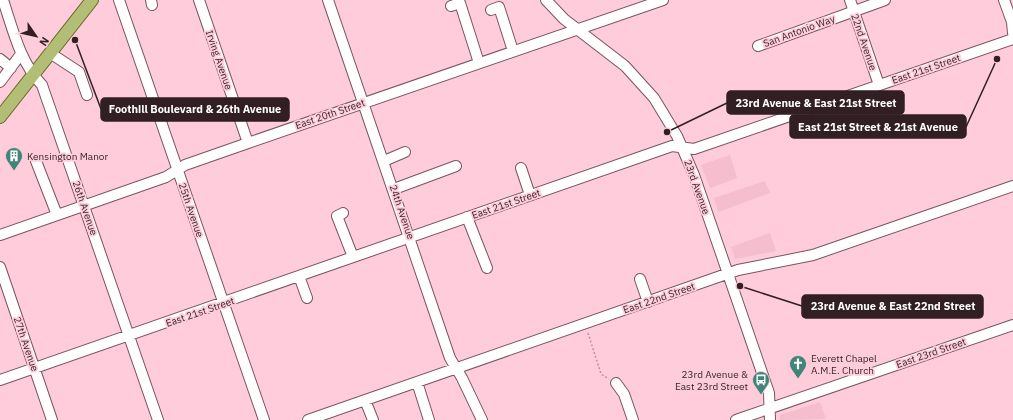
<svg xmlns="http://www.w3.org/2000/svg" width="1013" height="420" font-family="'IBM Plex Sans',sans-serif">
  <rect width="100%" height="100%" fill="#feccdb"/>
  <!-- built -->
  <path fill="#f5bdce" d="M730,155L737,178L710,188L701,165Z
    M765,181L770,193L718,212L714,198Z
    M770,233L776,251L735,259L731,247Z
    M820,402L826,419L780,420V415Z"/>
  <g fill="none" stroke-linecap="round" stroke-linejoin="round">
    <defs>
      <path id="minor" d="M3,0C13,30 20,62 42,85L158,420
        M119,0L264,420
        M151,0L152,5
        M199,0L248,143
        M328,0L450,358L462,378L482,420
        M546,0L564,19L625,66L654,98L677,136L694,175L769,393L770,420
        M850,0L879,85
        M1004,0L1012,22L1013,33
        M451,6L460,3L479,63
        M491,10L499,7L513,51
        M758,46L885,0
        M50,53L79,72L87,95
        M0,59L11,68
        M0,82L21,54
        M36,161L57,215
        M384,161L405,152
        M521,168L530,195
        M394,189L456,166
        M343,213L337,216L353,257
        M467,217L487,268
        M0,235L166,177L185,165L248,143L663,0
        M0,267L52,420
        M299,276L307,298
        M640,279L648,302
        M0,380L672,146L694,149L1013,39
        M417,382L429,420
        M616,383L624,394L633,420
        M365,400L373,420
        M308,420L738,270L813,255L1013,186
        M736,420L1013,325"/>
      <path id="major" d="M0,117L92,0"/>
    </defs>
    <!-- minor casing -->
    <use href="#minor" stroke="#7c5360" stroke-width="12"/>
    <!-- major casing -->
    <use href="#major" stroke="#646a1e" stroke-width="14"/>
    <!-- path -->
    <path stroke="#bb949f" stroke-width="1.5" stroke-dasharray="2 2" stroke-linecap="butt" d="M588,333L601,374L609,379"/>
    <!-- minor -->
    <use href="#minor" stroke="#fff" stroke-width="10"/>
    <!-- major -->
    <use href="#major" stroke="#b2be76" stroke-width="12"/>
  </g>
  <!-- icons -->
  <defs>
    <symbol id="building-pin" viewBox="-11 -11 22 30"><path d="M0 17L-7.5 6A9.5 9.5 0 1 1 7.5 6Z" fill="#428578" stroke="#feccdb"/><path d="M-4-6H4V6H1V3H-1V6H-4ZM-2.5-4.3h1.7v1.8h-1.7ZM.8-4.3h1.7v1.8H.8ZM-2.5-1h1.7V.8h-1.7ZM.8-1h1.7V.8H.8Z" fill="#fff"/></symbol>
    <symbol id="church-pin" viewBox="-11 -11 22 30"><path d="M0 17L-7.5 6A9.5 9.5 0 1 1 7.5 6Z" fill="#428578" stroke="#feccdb"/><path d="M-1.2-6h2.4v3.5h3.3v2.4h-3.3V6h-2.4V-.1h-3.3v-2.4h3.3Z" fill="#fff"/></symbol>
    <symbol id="bus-pin" viewBox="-11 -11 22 30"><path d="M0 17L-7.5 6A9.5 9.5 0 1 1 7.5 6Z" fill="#428578" stroke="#feccdb"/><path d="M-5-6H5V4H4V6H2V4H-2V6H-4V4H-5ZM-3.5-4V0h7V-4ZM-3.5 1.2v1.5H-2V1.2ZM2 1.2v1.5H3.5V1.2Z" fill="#fff"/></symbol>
  </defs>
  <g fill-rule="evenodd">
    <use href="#building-pin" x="4" y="146" width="20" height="27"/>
    <use href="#church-pin" x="788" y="354" width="20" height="27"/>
    <use href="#bus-pin" x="751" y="370" width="20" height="27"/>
  </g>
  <g text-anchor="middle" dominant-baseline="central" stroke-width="3.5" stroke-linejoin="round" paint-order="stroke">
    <!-- street labels -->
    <g font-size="10" fill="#311f24" stroke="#feccdb">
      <text transform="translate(799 31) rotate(-20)">San Antonio Way</text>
      <text transform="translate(864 42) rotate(71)">22nd Avenue</text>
      <text transform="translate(219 60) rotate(71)">Irving Avenue</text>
      <text transform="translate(926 69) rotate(-19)">East 21st Street</text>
      <text transform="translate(330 114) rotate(-19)">East 20th Street</text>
      <text transform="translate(697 187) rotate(70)">23rd Avenue</text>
      <text transform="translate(506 204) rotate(-19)">East 21st Street</text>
      <text transform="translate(85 208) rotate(71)">26th Avenue</text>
      <text transform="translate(191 210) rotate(71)">25th Avenue</text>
      <text transform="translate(402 212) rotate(71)">24th Avenue</text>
      <text transform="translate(659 298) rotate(-19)">East 22nd Street</text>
      <text transform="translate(200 312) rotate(-19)">East 21st Street</text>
      <text transform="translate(26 344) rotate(71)">27th Avenue</text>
      <text transform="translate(931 353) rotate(-19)">East 23rd Street</text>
    </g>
    <!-- poi labels -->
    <g font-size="10" fill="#311f24" stroke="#feccdb" text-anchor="start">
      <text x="27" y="156">Kensington Manor</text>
      <text x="811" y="358">Everett Chapel<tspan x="811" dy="12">A.M.E. Church</tspan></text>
      <text x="748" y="374" text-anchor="end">23rd Avenue &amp;<tspan x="748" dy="12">East 23rd Street</tspan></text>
    </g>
  </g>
  <!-- callouts -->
  <path fill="none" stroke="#311f24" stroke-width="1.5" d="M667 132L727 103M75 40L101 109M997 59L966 127M740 286L802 306"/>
  <g fill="#311f24" stroke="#feccdb" stroke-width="1.5">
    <circle cx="667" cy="132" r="4"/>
    <circle cx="75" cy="40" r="4"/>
    <circle cx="997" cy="59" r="4"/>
    <circle cx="740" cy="286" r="4"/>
  </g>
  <g fill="#311f24" stroke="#311f24" stroke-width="1.5">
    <rect x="727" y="91" width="177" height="23" rx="4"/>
    <rect x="101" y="98" width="188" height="23" rx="4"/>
    <rect x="790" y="115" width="176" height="23" rx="4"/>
    <rect x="802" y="295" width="181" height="23" rx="4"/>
  </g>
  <g font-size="11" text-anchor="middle" font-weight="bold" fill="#fff">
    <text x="816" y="107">23rd Avenue &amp; East 21st Street</text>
    <text x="195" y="113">Foothill Boulevard &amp; 26th Avenue</text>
    <text x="878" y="131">East 21st Street &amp; 21st Avenue</text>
    <text x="893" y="310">23rd Avenue &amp; East 22nd Street</text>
  </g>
  <!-- north arrow -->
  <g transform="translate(36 36) rotate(124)" stroke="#feccdb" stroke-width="3" paint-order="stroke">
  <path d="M0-3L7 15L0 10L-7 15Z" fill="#311f24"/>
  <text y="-6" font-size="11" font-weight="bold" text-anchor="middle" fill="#311f24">N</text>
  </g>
</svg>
